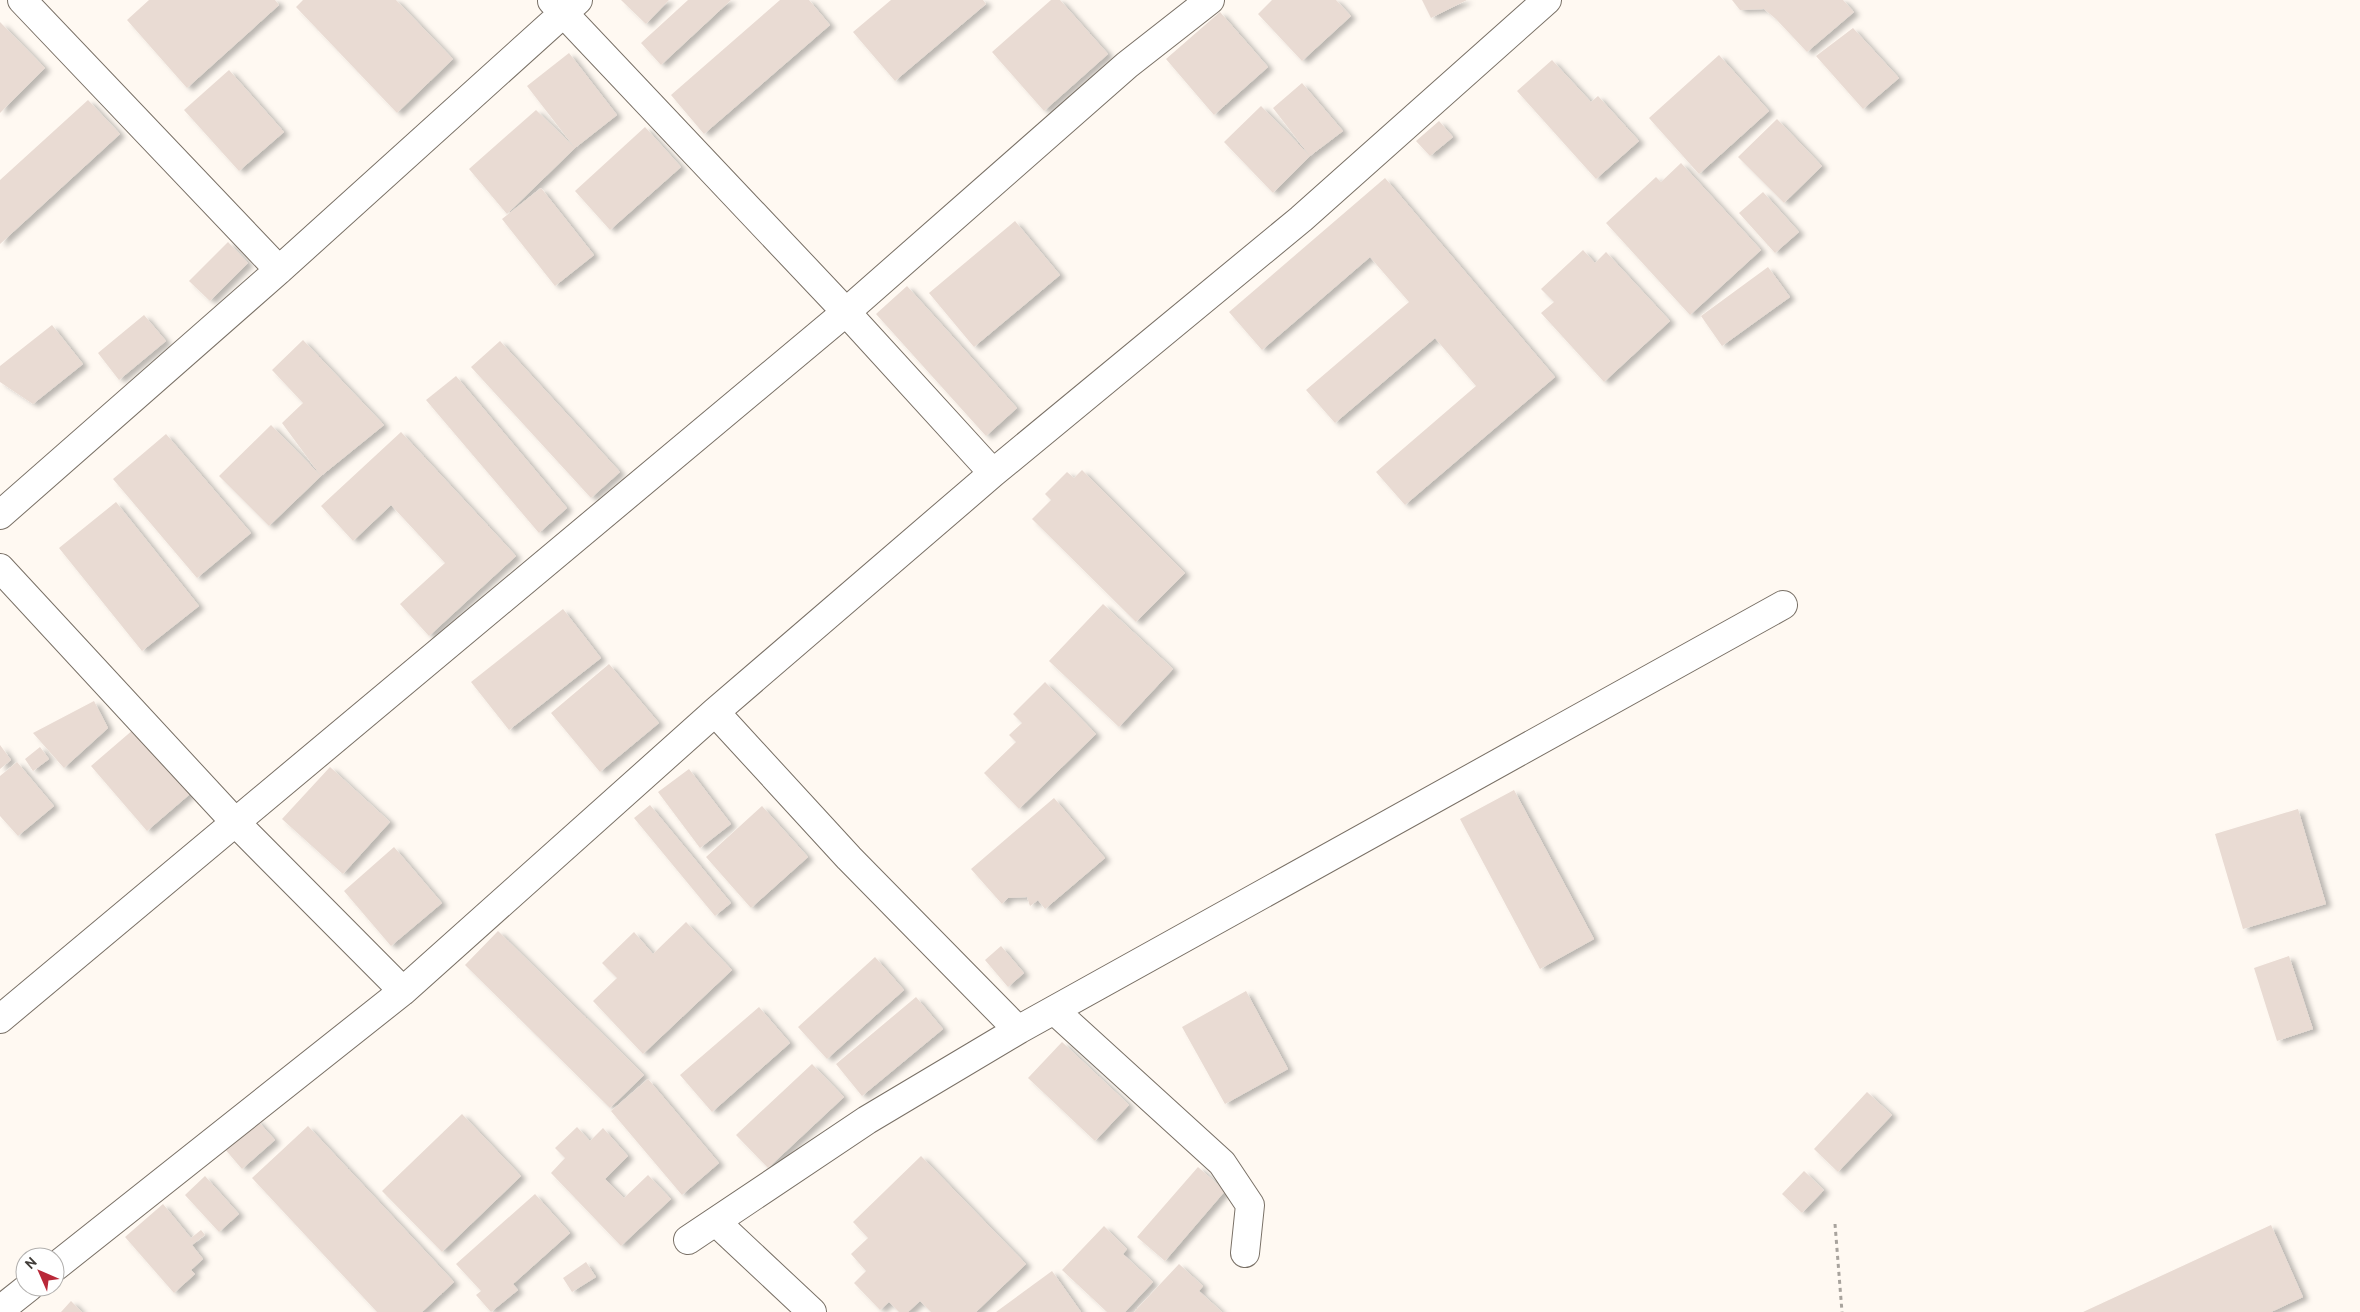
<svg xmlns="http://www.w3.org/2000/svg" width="2360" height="1312" font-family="Overpass,sans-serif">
  <defs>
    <filter id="shadow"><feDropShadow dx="5.5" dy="3" stdDeviation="2.5" flood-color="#0004"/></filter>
  </defs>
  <rect width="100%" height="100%" fill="#fff9f2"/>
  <!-- building -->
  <path fill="#e9dbd3" filter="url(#shadow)" d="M149,0H275L279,5L187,88L127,20Z
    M303,0H396L453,59L397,113L296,7Z
    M621,0H669L646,24Z
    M688,0H731L661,65L641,43Z
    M780,0H809L830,25L704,134L671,95Z
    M891,0H983L986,4L895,81L853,32Z
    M1051,0H1060L1108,54L1044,111L992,52Z
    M1272,0H1336L1351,16L1302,61L1258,14Z
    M1422,0H1467L1431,18Z
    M1732,0H1843L1854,12L1807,52L1776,19L1764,9L1740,10Z
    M1220,12L1268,67L1214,115L1166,59Z
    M0,22L45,68L0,113Z
    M1853,28L1899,78L1863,109L1816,56Z
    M569,53L617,115L575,148L507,214L469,169L536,110L575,148L527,86Z
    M1719,55L1769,111L1699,174L1649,118Z
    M1552,60L1591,102L1598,96L1639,141L1596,179L1517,91Z
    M229,70L284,132L239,171L184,110Z
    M1302,83L1343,131L1310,156L1273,108Z
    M88,100L120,134L0,244V180Z
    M1261,106L1310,156L1273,193L1224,142Z
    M1777,119L1822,166L1784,203L1738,157Z
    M1439,121L1453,137L1430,156L1416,141Z
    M645,127L681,167L610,230L575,191Z
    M1681,163L1761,250L1690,315L1606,223L1656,177L1661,182Z
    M1385,178L1555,377L1405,505L1376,472L1476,386L1435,338L1335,423L1306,390L1409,302L1370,257L1262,350L1229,312Z
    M541,188L594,255L555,286L502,219Z
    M1763,192L1799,232L1775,253L1739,213Z
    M1015,221L1060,275L974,347L929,293Z
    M228,242L248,263L210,301L189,281Z
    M1583,250L1595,263L1606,252L1670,321L1604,382L1541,313L1554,302L1541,289Z
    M1768,267L1790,297L1722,346L1701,316Z
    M907,286L1017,408L986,436L876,314Z
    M144,315L166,341L119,380L98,353Z
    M52,325L83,364L33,404L0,382V366Z
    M303,340L384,425L321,476L282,423L303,403L272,370Z
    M500,341L620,472L591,498L471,367Z
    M456,376L567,508L539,533L426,400Z
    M271,425L321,476L269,526L219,476Z
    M401,432L516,556L429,636L400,604L445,563L391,505L353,541L321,506Z
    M166,434L251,533L197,578L113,479Z
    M1082,470L1185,573L1136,622L1032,519L1051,500L1045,494L1067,472L1074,478Z
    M116,502L199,606L142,651L59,548Z
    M1103,604L1173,669L1119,727L1049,661Z
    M563,609L601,658L509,730L471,682Z
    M609,664L659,723L600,772L551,713Z
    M1045,682L1096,734L1019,809L984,773L1016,742L1009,735L1022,723L1013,714Z
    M94,701L108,728L64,768L33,733Z
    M134,729L190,794L147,831L91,766Z
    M0,745L11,760L0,769Z
    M40,747L49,759L33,771L25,759Z
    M17,762L54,806L18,836L0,816V776Z
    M330,767L390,822L343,874L282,819Z
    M689,769L731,824L700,848L658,792Z
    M1514,790L1594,939L1540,969L1460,819Z
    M1054,798L1105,858L1045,909L1038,900L1030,906L1027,897L1008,898L1002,904L971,869Z
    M650,805L731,903L715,916L634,818Z
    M762,806L808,857L751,908L706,857Z
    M2298,809L2326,904L2243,929L2215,834Z
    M394,847L442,903L391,946L344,891Z
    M686,922L732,970L643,1054L593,1001L617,978L602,963L634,932L653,954Z
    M498,931L644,1075L610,1108L465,965Z
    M1001,946L1024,973L1008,987L985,960Z
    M2289,956L2313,1029L2277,1041L2254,968Z
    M875,957L904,990L827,1059L798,1027Z
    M1246,991L1288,1069L1225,1104L1182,1027Z
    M916,997L943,1029L862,1096L836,1064Z
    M759,1007L790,1043L712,1112L680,1075Z
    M1062,1042L1129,1105L1095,1141L1028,1078Z
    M812,1064L844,1097L768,1168L736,1135Z
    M648,1079L719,1163L682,1195L611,1111Z
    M1867,1092L1892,1115L1838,1172L1814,1149Z
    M462,1114L521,1176L442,1252L382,1191Z
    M256,1119L275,1140L242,1169L224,1148Z
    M308,1126L454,1282L422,1312H377L252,1178Z
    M577,1127L590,1141L603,1128L628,1156L605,1179L624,1198L648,1175L671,1199L621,1246L551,1173L565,1158L555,1148Z
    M921,1156L1026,1264L976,1312H931L920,1301L908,1312H899L889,1302L880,1310L854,1283L866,1271L851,1254L868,1238L853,1222Z
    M1198,1167L1225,1191L1165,1261L1137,1237Z
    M1804,1171L1824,1190L1802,1213L1782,1194Z
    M205,1176L239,1214L219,1232L185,1195Z
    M535,1194L570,1233L513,1284L518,1290L491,1312L476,1295L481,1291L456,1264Z
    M163,1204L191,1238L201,1230L205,1235L192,1245L203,1259L191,1270L195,1274L174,1293L125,1237Z
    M2271,1225L2303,1297L2271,1312H2083Z
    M1104,1226L1127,1249L1123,1254L1153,1282L1125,1312H1107L1062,1270Z
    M586,1262L596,1277L572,1292L563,1278Z
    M1179,1264L1203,1286L1199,1291L1222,1312H1134Z
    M1052,1271L1081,1312H996Z
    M71,1301L82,1312H61Z"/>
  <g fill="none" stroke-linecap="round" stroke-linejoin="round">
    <defs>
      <path id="minor" d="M22,0L279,270
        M552,1L846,312L993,473
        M0,515L279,270L578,0
        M0,568L235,822L403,991
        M715,712L849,858L1018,1030
        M1055,1011L1222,1163L1250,1205L1245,1253
        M0,1019L846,312L1127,65L1210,0
        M716,1222L812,1312
        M688,1240L867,1120L1018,1030L1783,605
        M55,1267L403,991L715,712L993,473L1301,219L1547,0
        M0,1310L29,1287"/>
    </defs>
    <!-- minor casing -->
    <use href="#minor" stroke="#797066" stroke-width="30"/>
    <!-- path -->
    <path stroke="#a8a39d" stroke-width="3" stroke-dasharray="4 4" stroke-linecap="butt" d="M1835,1224L1842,1312"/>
    <!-- minor -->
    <use href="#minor" stroke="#fff" stroke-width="28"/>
  </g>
  <!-- north arrow -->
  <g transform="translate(40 1272) rotate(315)"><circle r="24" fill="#ffffff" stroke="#b3b1af"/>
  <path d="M0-4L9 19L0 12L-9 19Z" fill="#b92838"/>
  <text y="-8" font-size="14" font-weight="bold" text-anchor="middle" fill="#403c38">N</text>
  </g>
</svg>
